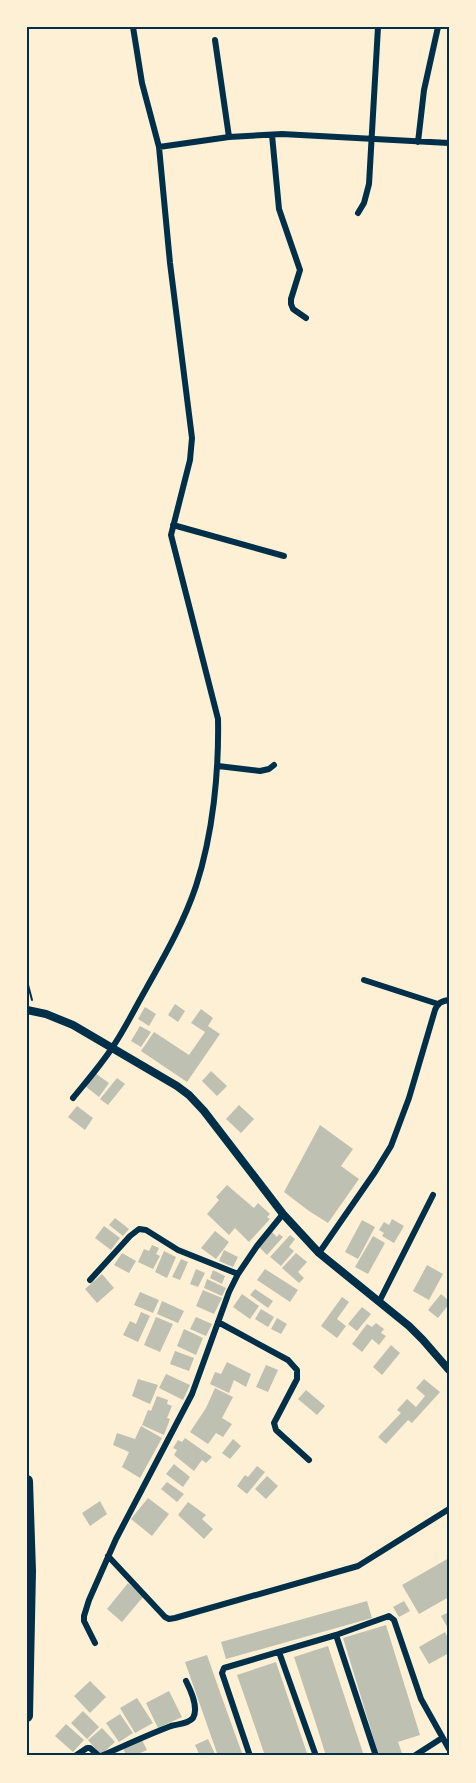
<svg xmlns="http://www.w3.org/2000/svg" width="476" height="1783" font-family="Inter,sans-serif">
  <rect width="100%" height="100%" fill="#fdf0d5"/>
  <!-- building -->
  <path fill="#bec0b2" d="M175,1004L185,1011L178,1022L168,1015Z
    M145,1007L156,1014L149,1026L138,1019Z
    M201,1009L213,1018L208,1026L220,1034L187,1082L141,1051L154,1032L189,1055L205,1032L191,1023Z
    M140,1026L151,1032L141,1047L131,1041Z
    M211,1071L227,1086L217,1096L202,1081Z
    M95,1073L109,1083L99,1097L85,1086Z
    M117,1078L125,1084L108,1105L100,1099Z
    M239,1105L254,1119L241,1133L226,1119Z
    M77,1106L93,1118L85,1130L68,1117Z
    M320,1125L353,1149L341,1166L359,1179L328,1223L309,1211L284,1192Z
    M227,1185L254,1208L258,1203L270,1214L267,1217L270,1219L249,1242L235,1228L229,1235L207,1214L219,1200L216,1197Z
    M115,1218L129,1229L123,1236L109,1225Z
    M392,1219L404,1226L394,1243L382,1236L384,1233L379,1230L384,1222L389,1225Z
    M362,1220L375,1227L358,1259L345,1252Z
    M104,1226L120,1238L111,1250L95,1238Z
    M215,1231L229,1242L216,1259L201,1248Z
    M272,1232L277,1237L279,1234L283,1237L267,1255L259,1247Z
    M290,1235L295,1239L289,1247L294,1251L281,1266L270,1257Z
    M373,1236L385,1243L368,1274L355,1267Z
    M152,1245L159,1248L156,1254L160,1256L153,1269L138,1262L144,1249L149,1251Z
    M224,1250L238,1257L233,1267L219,1261Z
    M164,1251L176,1257L167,1278L155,1272Z
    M122,1253L136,1261L129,1273L114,1265Z
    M296,1253L307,1262L298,1272L304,1278L299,1283L282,1268Z
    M181,1259L188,1262L180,1280L172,1277Z
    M427,1265L443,1274L429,1300L413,1291Z
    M196,1269L205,1273L198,1287L190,1284Z
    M265,1269L298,1290L290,1302L257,1280Z
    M213,1270L225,1276L222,1284L210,1278Z
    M102,1274L114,1288L97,1303L85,1289Z
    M207,1279L226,1288L222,1296L204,1288Z
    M255,1289L273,1301L268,1308L250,1295Z
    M203,1290L222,1298L214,1314L196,1306Z
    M140,1292L159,1300L153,1313L134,1305Z
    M242,1294L259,1306L250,1319L233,1307Z
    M441,1294L449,1301V1304L438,1318L428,1310Z
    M342,1297L349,1302L337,1319L346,1326L337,1338L321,1326Z
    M162,1301L184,1311L178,1323L157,1314Z
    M362,1307L371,1314L357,1331L348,1324Z
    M261,1309L274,1317L268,1327L255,1319Z
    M141,1312L150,1316L138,1342L123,1335L130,1321L136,1324Z
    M156,1317L173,1324L160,1352L144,1345Z
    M196,1317L212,1324L206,1336L190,1329Z
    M277,1318L287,1324L281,1334L271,1329Z
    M376,1323L384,1329L381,1333L386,1336L379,1345L372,1339L362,1352L352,1344L367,1324L372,1327Z
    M184,1329L203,1338L196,1355L177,1346Z
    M391,1345L400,1353L382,1375L373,1367Z
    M175,1351L194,1358L189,1371L170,1364Z
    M227,1362L251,1374L246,1387L234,1380L229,1393L210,1384L215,1372L221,1374Z
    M266,1365L278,1370L268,1392L256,1387Z
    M166,1374L190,1385L183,1400L159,1388Z
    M138,1379L158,1385L150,1404L132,1396Z
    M424,1379L440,1392L412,1423L408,1420L386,1444L378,1437L401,1413L397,1410L407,1399L416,1407L425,1396L416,1388Z
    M215,1388L233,1397L222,1418L232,1424L223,1437L216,1433L208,1444L190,1432L206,1408Z
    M306,1390L325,1406L317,1415L298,1399Z
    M157,1396L168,1400L167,1404L172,1406L167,1418L170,1419L164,1435L142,1425L148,1410L151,1411Z
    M141,1426L162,1438L140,1478L122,1467L129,1452L113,1445L117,1433L135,1439Z
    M185,1438L212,1457L206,1463L202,1460L194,1471L174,1455L177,1450L173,1448L178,1440L182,1442Z
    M233,1439L241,1446L230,1459L222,1453Z
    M174,1464L190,1477L183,1487L166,1474Z
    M257,1466L265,1472L247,1494L237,1486L245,1475L248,1477Z
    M267,1476L278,1486L266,1499L255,1489Z
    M167,1482L184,1494L177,1502L161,1489Z
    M148,1498L169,1514L152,1536L131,1519Z
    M100,1501L107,1514L90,1526L82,1513Z
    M188,1502L206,1515L202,1519L213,1529L204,1539L178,1515Z
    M449,1558V1597L419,1614L402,1585Z
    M128,1583L143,1597L122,1622L107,1609Z
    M367,1601L372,1618L226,1659L221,1642Z
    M404,1601L410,1611L399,1617L393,1607Z
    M449,1612V1630L441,1616Z
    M386,1625L420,1735L398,1742L403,1756H379L343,1638Z
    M445,1632L449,1640V1653L429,1664L419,1647Z
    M328,1646L345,1698L364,1756H326L317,1727L294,1657Z
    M207,1655L221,1695L243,1756H218L185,1662Z
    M276,1662L279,1671L308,1756H265L252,1718L237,1675Z
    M90,1681L106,1697L90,1713L74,1696Z
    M169,1691L182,1717L158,1728L146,1703Z
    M137,1698L153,1723L135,1733L120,1708Z
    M83,1711L99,1727L87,1739L71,1723Z
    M120,1714L133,1733L119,1742L106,1723Z
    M66,1724L84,1740L73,1752L55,1736Z
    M102,1728L115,1742L101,1755L88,1740Z
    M141,1738L147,1750L134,1756H127L122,1747Z
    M208,1739L216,1756H200L195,1745Z"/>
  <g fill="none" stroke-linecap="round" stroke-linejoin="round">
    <!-- path -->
    <path stroke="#003049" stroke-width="2" d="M27,981L32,1000"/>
    <!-- minor -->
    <path stroke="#003049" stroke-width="6" d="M215,40L229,137
      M272,135L279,209L300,270L291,299V304L293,309L306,318
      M418,142L424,90L438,27
      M159,147L229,137L282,134L449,143
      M358,213L364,203L369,184L378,27
      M173,525L284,556
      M218,766L260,771L269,769L274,765
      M364,980L438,1004
      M73,1098C86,1082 100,1066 112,1048C125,1029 135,1008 146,989C165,955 184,922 196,886C213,834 219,772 218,719L171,535L190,460L192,438L170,263L159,147L142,83L133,27
      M319,1253L375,1172L391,1146L409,1098L435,1010C438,1003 441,1001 449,1000
      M90,1280L130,1236L139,1229L146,1230L178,1250L238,1274
      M379,1302L433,1195
      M218,1322L288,1360L297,1370V1379L274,1423L276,1430L309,1460
      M108,1556L165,1617L169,1619L175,1618L358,1566L449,1509
      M336,1635L376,1756
      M95,1643L84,1621V1616L89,1600L116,1539L192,1394L229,1292L238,1274L257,1246L283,1214
      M279,1652L316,1756
      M75,1756L87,1748H90L99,1756
      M101,1756C124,1746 147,1735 171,1726C178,1724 188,1724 193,1718C199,1708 191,1691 186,1681
      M250,1756L222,1673L224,1668L336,1635L389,1616L394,1620L421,1699L449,1749
      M414,1756L442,1738"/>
    <!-- tertiary -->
    <path stroke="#003049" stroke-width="8" d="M27,1010L46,1014L73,1025L177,1086L189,1095L204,1111L283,1214L319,1253L409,1326L423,1340L449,1370"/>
    <!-- motorway -->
    <path stroke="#003049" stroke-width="12" d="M27,1481L30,1571L27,1716"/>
  </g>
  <!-- border -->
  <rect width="476" height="1783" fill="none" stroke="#fdf0d5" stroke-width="57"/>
  <rect x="28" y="28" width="420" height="1726" fill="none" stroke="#003049" stroke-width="2"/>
</svg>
